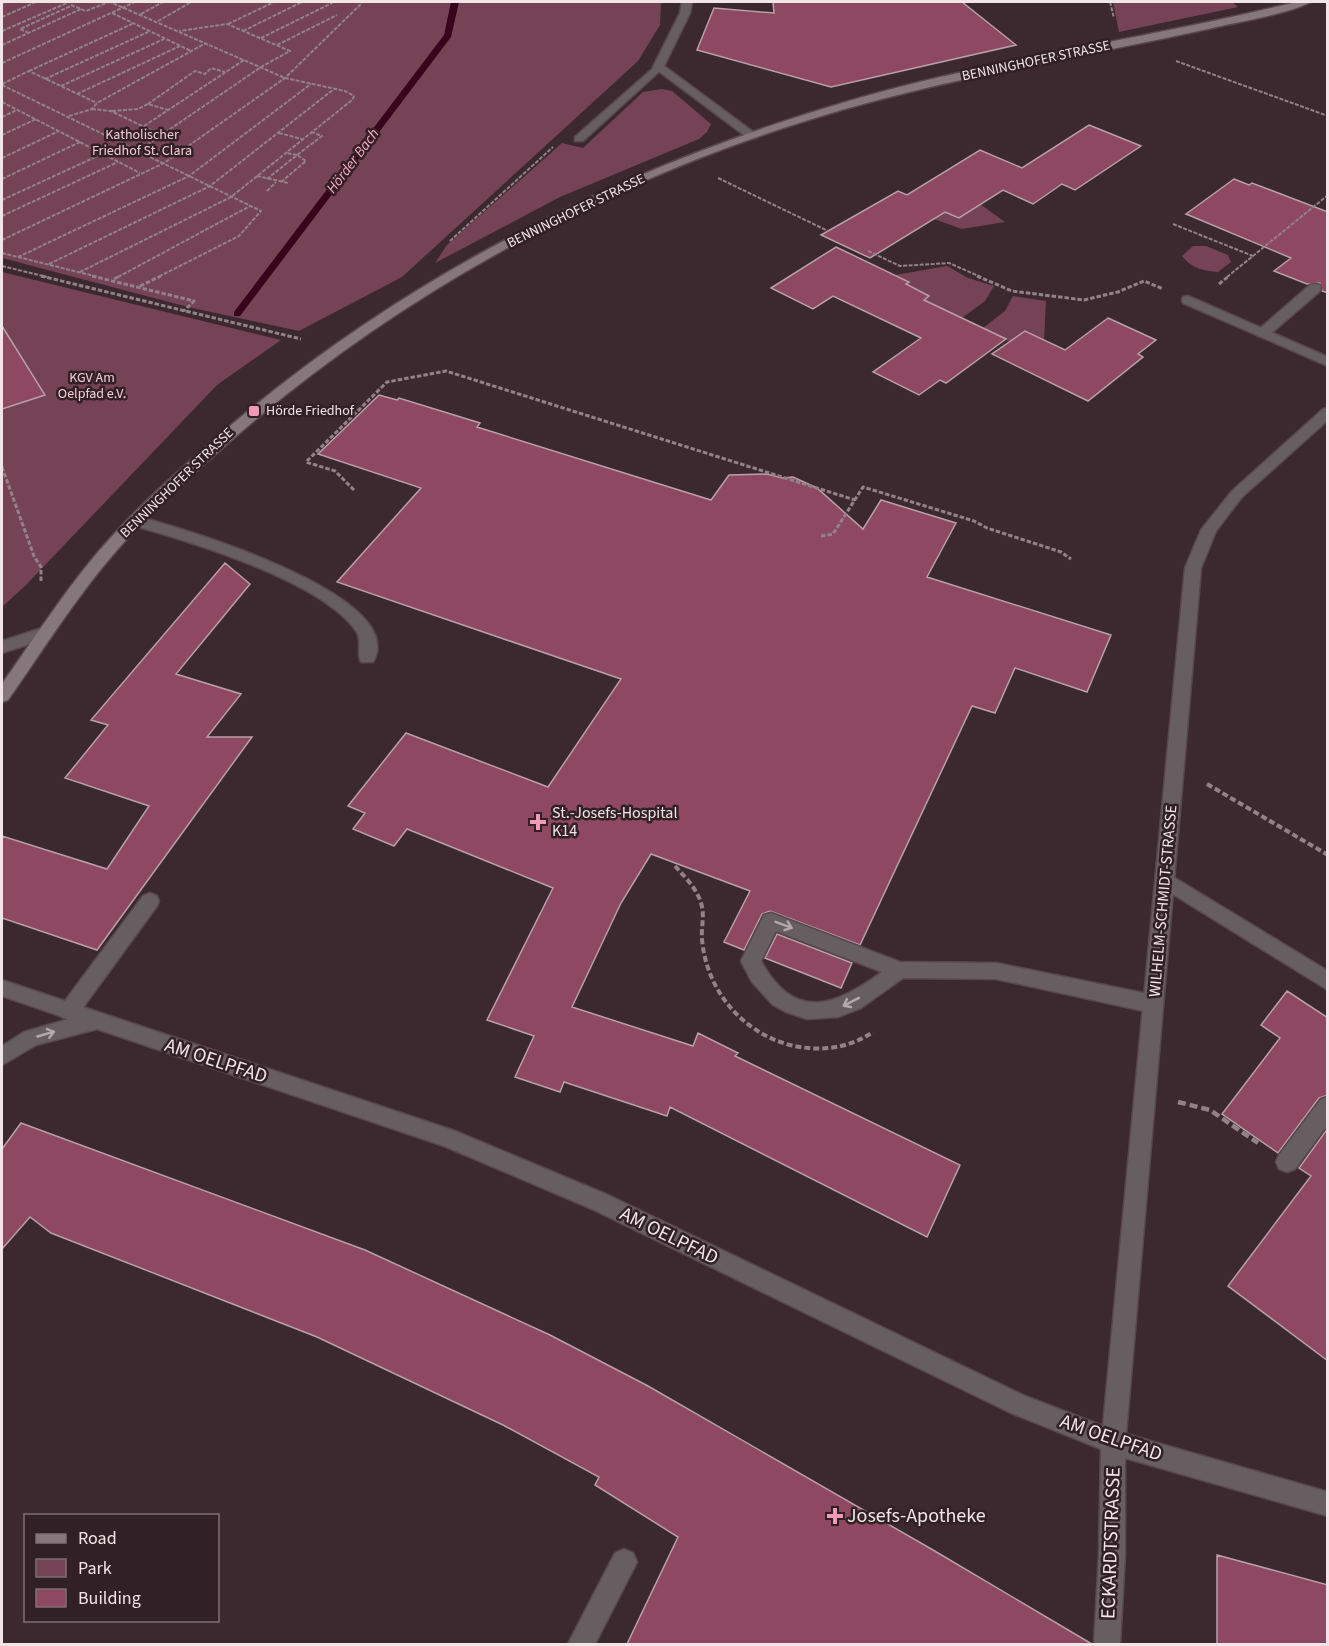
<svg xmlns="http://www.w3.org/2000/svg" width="1329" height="1646" font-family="'Source Sans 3',sans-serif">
  <rect width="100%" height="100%" fill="#3c292f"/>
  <!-- green -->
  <path fill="#754355" d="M2,2H661L660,25L638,61L402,277L299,331L188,307L2,258Z
    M1113,2H1240L1233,3L1238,7L1119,32Z
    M662,89L672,91L711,124L707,132L699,139L560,197L435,263L447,245L562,143L583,148L643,92Z
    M980,204L1005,222L962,229L934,219L945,212L959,218Z
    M1193,246H1206L1228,255L1231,262L1218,272C1204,271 1191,268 1182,256Z
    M947,266L968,278L994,286L985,301L962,318L924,300L929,296L906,284L909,282L895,275Z
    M2,272L281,340L217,385L26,585L2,607Z
    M1013,296L1046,301L1044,340L1010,342L983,328L1005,311Z"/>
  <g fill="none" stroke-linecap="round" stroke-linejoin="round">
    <!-- stream -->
    <path fill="#36041b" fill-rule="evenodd" d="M451,2H459L451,37L240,316H234V312L444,35Z"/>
  </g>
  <!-- building -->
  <path fill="#8f4862" stroke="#b7a0a7" stroke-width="1.5" d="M773,2H962L1016,45L831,87L697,50L714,8L774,13Z
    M1089,125L1141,146L1075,190L1062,184L1033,204L1003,190L959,218L945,212L870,258L821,235L898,191L907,195L980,150L1022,168Z
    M1234,179L1249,185L1252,183L1328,212V293L1322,291L1320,283L1307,284L1274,271L1291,258L1186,214Z
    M836,247L909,282L906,284L929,296L924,300L1006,339L946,383L940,380L919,395L873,372L921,338L833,296L813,309L771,288Z
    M1108,318L1156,340L1138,354L1143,357L1088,401L992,354L1025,331L1065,350Z
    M2,326L45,395L2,409Z
    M379,395L397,400L399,398L480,423L477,427L711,500L729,475L767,474L782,478L793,477L817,488L863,529L881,500L956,523L927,577L1111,635L1087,692L1015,668L995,713L972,706L860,945L770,911L762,914L744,950L724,942L750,891L651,854L621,903L572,1007L693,1046L698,1033L738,1053L735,1056L960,1165L927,1237L670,1107L667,1116L564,1082L560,1092L515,1077L534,1036L487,1020L553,888L407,829L394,846L353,829L365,813L348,806L406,733L548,787L621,679L337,582L421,488L318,454Z
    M225,563L250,584L176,674L241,694L207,737H252L97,950L2,918V836L107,869L149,806L65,778L108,725L91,720Z
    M777,934L852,963L841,988L765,958Z
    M1287,991L1328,1018V1095L1319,1098L1278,1153L1222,1114L1280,1038L1261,1025Z
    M21,1123L365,1250L550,1335L648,1386L933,1550L1092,1644H627L678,1537L595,1485L599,1477L503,1425L317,1337L51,1233L30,1217L2,1249V1149Z
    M1328,1128V1361L1228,1286L1311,1176L1299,1168Z
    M1217,1555L1328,1585V1644H1217Z"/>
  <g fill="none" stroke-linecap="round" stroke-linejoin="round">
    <defs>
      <path id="lane" d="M658,64L663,67L662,69L583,141H575V137Z
        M1315,284L1320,285L1321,288L1320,291L1268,336H1258L1256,333L1258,330L1310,285Z
        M136,516C178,527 412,595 373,662H361C356,653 363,641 356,631C322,581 189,541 131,525L128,521L131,517Z
        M1165,872L1328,971V990L1158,885L1156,880L1158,875Z
        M150,893L157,896L159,901L157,906L76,1017L69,1020L62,1017L59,1011L62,1005L143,896Z
        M771,913L900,962L996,963L1153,995L1160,998L1163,1004L1160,1010L1153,1013L996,979L903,978L861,1008L838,1017L807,1019L786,1012L773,1005L752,982L741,961L764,915ZM776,931L882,972C835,1006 795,1023 761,961Z
        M1328,1097V1124L1295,1169L1287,1172L1279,1169L1276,1162L1279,1155L1321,1099Z
        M624,1549L633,1553L637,1562L595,1644H568L615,1553Z"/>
      <path id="street" d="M682,2H692L690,13L664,66L756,134V138H748L653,67L680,13Z
        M1188,296L1328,357V366L1183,303L1182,300L1183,297Z
        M1328,408V420L1242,497L1216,531L1201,568L1126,1434L1328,1492V1516L1125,1458V1554L1120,1644H1094L1099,1554L1101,1449L1011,1413L592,1209L444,1146L97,1029L36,1045L2,1065V1046L24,1032L69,1019L2,996V980L455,1131L608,1195L1025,1396L1103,1426L1185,568L1201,530L1232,491L1323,409Z
        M45,627L51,629L53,633L51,637L2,653V641Z"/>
      <path id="secondary" d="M1296,2H1311C1285,15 1237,22 1208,29C1113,50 1017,66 922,89C667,149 423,271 226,445C192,475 157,506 126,540C81,589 46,646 8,700L2,702V684C38,633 72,579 115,533C146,499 181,469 215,439C401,277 622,166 859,98C1003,57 1152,38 1296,2Z"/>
    </defs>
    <!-- lane casing -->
    <use href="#lane" stroke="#59474d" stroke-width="3"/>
    <!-- street casing -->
    <use href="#street" stroke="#59474d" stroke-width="3"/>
    <!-- secondary casing -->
    <use href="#secondary" stroke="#59474d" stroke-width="3"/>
    <!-- path-far3 -->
    <path stroke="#928287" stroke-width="2" stroke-dasharray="4 1.5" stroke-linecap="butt" d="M1110,2L1114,18
      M2,3L6,2
      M71,5L86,11L109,2
      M112,13L191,51
      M141,14L163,2
      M2,17L36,2
      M158,21L191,2
      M228,24L274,2
      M2,31L67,3
      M243,31L302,2
      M29,33L20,29L73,5
      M261,38L334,2
      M2,45L81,9
      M277,45L337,15
      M1176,61L1328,116
      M2,63L135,2
      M29,71L132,24
      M45,79L148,32
      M2,84L29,71L97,103
      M2,85L261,211L239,236L158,277
      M61,86L164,39
      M77,94L180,46
      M2,102L140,173
      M148,104L195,71L205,74L211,68L225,72
      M92,109L111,111L163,136
      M112,111L138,109L148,104L168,110
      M69,116L92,109L97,103L206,43
      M2,117L17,110
      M144,126L244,60
      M279,133L302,139
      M2,135L36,119
      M138,151L261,67L290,51L227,24L179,31
      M2,158L59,131
      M257,176L288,183
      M718,178L828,231
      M2,179L80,142
      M267,179L297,155L286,153
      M281,182L306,161L297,155L322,136L312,132
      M267,191L276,182
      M2,200L102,154
      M2,216L118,162
      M1173,224L1253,256
      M2,240L164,163L285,78L363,2
      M450,241L553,147
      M868,251L900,266L949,263L981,277
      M2,253L98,277
      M18,257L189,176L311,84
      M49,264L210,186L334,89
      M2,266L47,277
      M80,272L231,197L352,100L354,96L345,91L285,78L110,2
      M118,277L250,206
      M1227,277L1328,195"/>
    <!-- path-far2 -->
    <path stroke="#928287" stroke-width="3" stroke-dasharray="4.5 2" stroke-linecap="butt" d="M41,276L301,339
      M92,276L194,301L184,311
      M977,276L1012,291L1084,300L1118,292L1144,281L1163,289
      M114,279L120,276
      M1219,284L1229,276
      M140,286L161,276
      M2,467L34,556L41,567V581
      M354,490L335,471L306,462L387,382L446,371L855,500
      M821,536L833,534L863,487L974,521L987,528L1061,552L1071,559"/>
    <!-- path-far1 -->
    <path stroke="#928287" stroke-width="4" stroke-dasharray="6 3" stroke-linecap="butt" d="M1207,784L1328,855
      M675,866C685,877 697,889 701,903C705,915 701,927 702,939C706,989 741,1032 790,1045C819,1052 848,1049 873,1032"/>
    <!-- path -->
    <path stroke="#928287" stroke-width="4.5" stroke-dasharray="8 4" stroke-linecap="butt" d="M1178,1102L1210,1110L1258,1143"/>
    <!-- lane -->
    <use href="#lane" fill="#675e61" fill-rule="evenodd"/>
    <!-- street -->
    <use href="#street" fill="#675e61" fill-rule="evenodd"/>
    <!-- secondary -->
    <use href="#secondary" fill="#86777c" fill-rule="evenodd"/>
  </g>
  <!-- one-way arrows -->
  <defs><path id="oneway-shaft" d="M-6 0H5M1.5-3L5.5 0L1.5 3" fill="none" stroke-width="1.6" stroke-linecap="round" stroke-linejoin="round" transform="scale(1.5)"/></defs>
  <g stroke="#b3a8ab">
    <use href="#oneway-shaft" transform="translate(784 925) rotate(21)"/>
    <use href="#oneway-shaft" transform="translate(851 1002) rotate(153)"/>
    <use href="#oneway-shaft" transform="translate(46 1034) rotate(-16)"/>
  </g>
  <!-- markers -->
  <g fill="#f09ab7" stroke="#312025" stroke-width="2">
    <rect x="248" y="405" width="12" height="12" rx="3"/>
    <path d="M535 813h6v6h6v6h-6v6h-6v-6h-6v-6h6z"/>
    <path d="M832 1507h6v6h6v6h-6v6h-6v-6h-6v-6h6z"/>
  </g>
  <g text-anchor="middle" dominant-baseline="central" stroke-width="5" stroke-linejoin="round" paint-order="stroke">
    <!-- far-street labels -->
    <g font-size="14" fill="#f1e5e8" stroke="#312025">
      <text transform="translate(1036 61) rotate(-12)">BENNINGHOFER STRASSE</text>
      <text transform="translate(576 211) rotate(-26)">BENNINGHOFER STRASSE</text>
      <text transform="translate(177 483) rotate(-44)">BENNINGHOFER STRASSE</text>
    </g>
    <!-- far-park labels -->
    <g font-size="14" fill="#f5cad7" stroke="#312025">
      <text x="142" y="135">Katholischer<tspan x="142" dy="16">Friedhof St. Clara</tspan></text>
      <text x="92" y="378">KGV Am<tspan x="92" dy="16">Oelpfad e.V.</tspan></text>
    </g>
    <!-- far-poi labels -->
    <g font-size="14" fill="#f1e5e8" stroke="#312025" text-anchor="start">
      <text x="266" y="411">Hörde Friedhof</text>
    </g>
    <!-- far-water labels -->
    <g font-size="15" font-style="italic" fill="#fea9c6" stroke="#312025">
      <text transform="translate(353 161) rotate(-53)">Hörder Bach</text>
    </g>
    <!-- poi labels -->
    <g font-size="16" fill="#f1e5e8" stroke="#312025" text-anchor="start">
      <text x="552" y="813">St.-Josefs-Hospital<tspan x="552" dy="18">K14</tspan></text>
    </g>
    <!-- street labels -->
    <g font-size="16" fill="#f1e5e8" stroke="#312025">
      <text transform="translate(1163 901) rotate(-85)">WILHELM-SCHMIDT-STRASSE</text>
    </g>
    <!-- near-street labels -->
    <g font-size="20" fill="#f1e5e8" stroke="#312025">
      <text transform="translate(216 1061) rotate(18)">AM OELPFAD</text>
      <text transform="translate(669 1236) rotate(26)">AM OELPFAD</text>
      <text transform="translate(1111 1438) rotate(19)">AM OELPFAD</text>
      <text transform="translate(1111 1543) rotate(-88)">ECKARDTSTRASSE</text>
    </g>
    <!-- near-poi labels -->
    <g font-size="20" fill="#f1e5e8" stroke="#312025" text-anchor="start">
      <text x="847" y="1516">Josefs-Apotheke</text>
    </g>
  </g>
  <!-- border -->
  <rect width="1329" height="1646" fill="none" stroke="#f1e5e8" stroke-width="6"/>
  <!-- legend -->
  <rect x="24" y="1514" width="195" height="108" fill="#312025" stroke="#7e6f73" stroke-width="1.5"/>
  <rect x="36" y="1534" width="30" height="9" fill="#86777c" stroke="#7e6f73" stroke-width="1.5"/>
  <text x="78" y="1544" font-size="18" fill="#f1e5e8">Road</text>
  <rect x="36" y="1559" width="30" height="18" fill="#754355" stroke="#7e6f73" stroke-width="1.5"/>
  <text x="78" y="1574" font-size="18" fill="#f1e5e8">Park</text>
  <rect x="36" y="1589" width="30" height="18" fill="#8f4862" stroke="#7e6f73" stroke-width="1.5"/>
  <text x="78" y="1604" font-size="18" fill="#f1e5e8">Building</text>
</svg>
